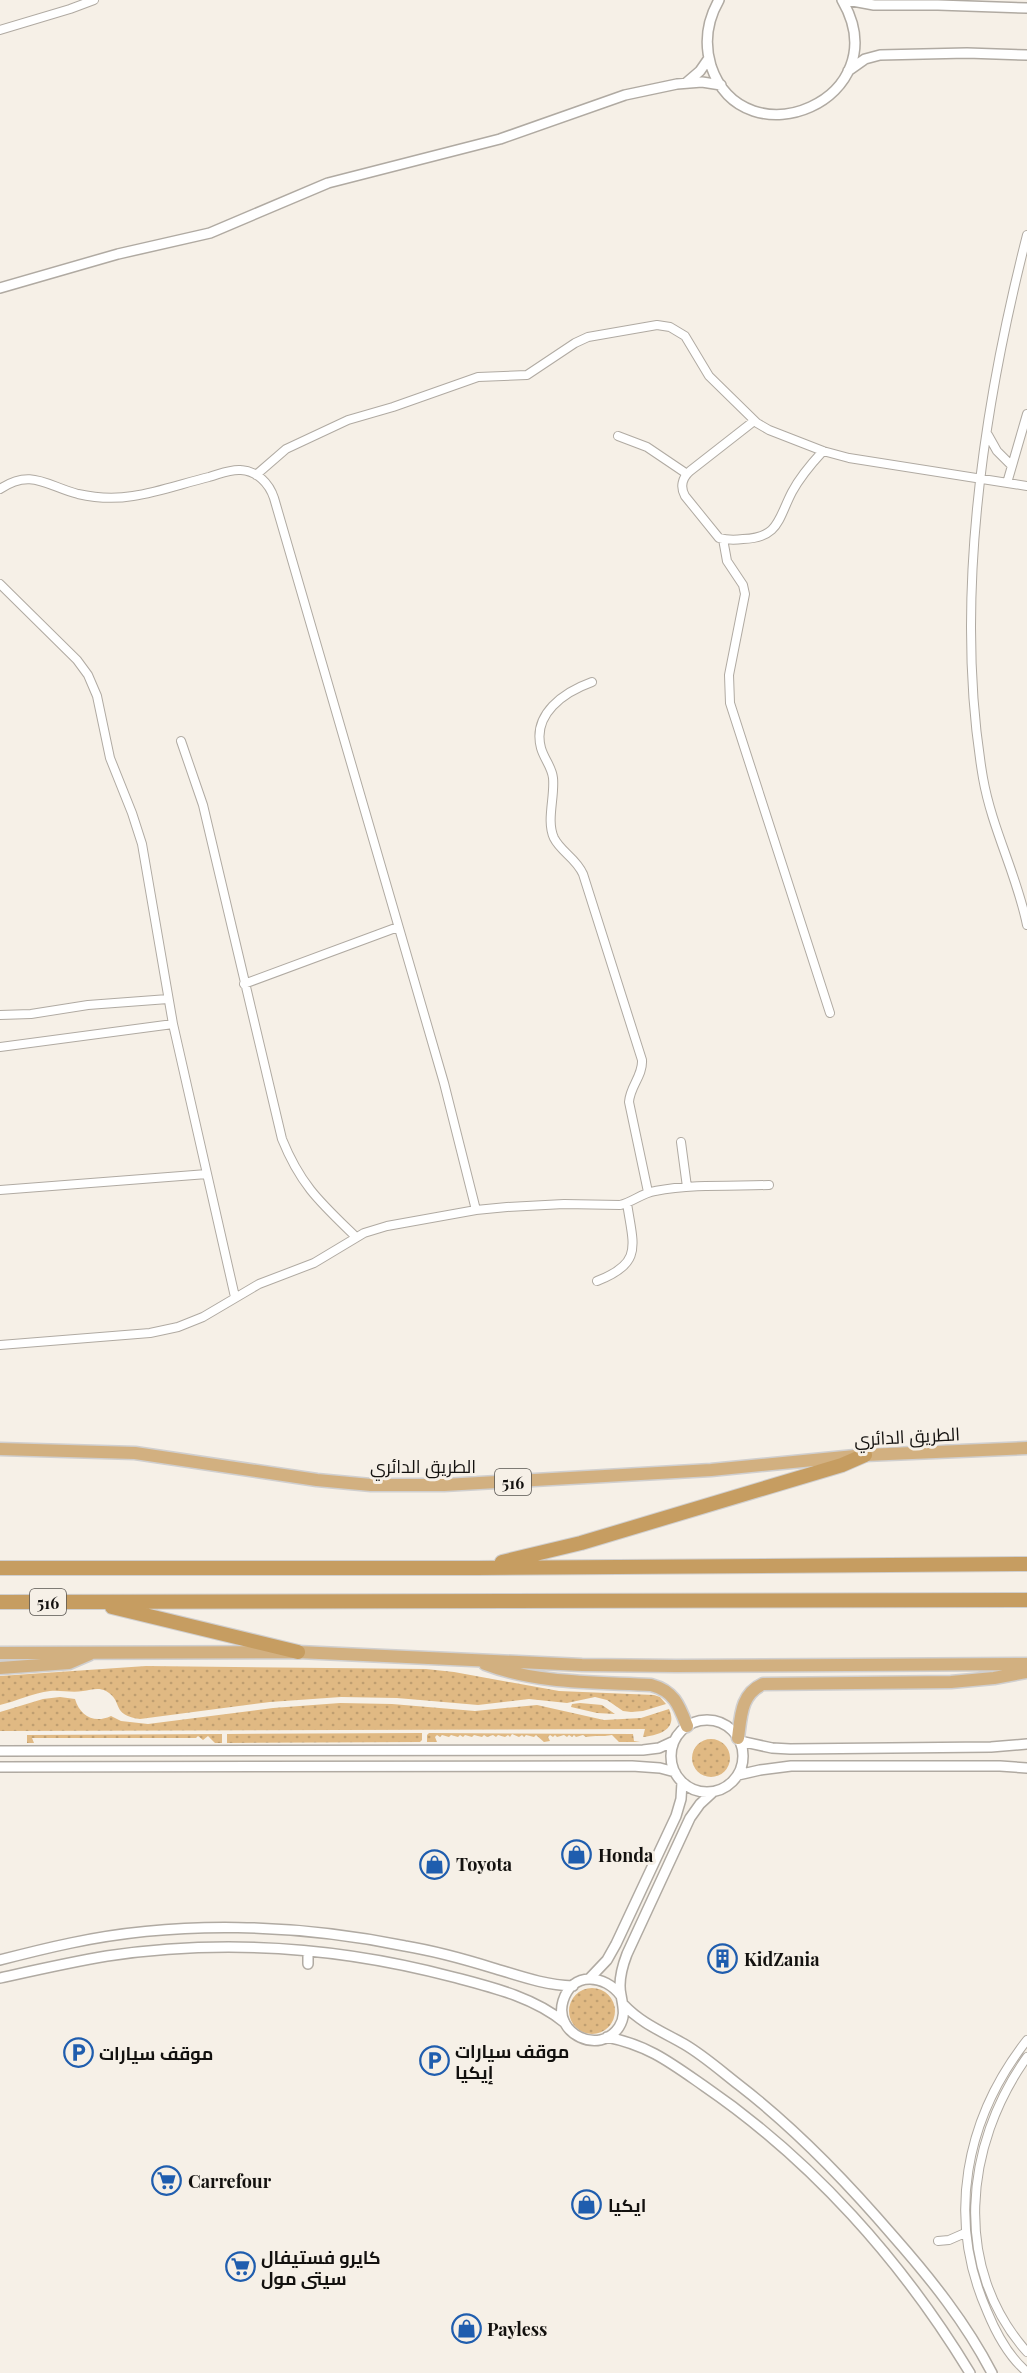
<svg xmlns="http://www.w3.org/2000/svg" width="1027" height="2373" font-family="'Playfair Display',Cairo,serif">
  <defs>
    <pattern id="grass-dots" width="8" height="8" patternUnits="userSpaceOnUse" patternTransform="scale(1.5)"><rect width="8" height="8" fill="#e0b983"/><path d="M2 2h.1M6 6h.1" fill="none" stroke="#bf9e70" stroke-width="1.8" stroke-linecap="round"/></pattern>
  </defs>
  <rect width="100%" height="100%" fill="#f6f0e7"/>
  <!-- grass -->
  <path fill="url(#grass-dots)" d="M146,1666L426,1669L454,1672L559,1691L654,1695L660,1697L666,1704L643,1711L631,1712L623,1711L607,1700L595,1697L567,1703L529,1699L478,1705L397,1698L341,1697L270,1702L140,1719C110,1715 124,1701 106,1691C98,1687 91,1690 83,1691C72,1693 61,1690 50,1691C33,1693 17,1701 0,1705V1676Z
    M60,1697L75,1699C80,1716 94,1724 111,1716L121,1721L148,1724L273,1708L340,1703L392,1704L475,1711L537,1705L604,1720L641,1718L669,1709C678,1729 660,1735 643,1737L645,1729L0,1731V1712L43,1699Z
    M580,1703L602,1705L615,1714L597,1713L571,1707L572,1704Z
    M422,1733V1740L420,1742L227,1743V1734Z
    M429,1733L633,1734L634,1741L640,1742H619L612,1735C602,1737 595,1735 586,1737L583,1735L576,1737L574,1735L572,1737L569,1735L567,1737L564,1735L557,1737L555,1735L553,1737L550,1735L548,1737L550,1741L544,1742L536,1735L534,1737L526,1735L524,1737L522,1735L519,1737L512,1734L510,1737L508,1735L505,1737L498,1735L496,1737L493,1735L487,1737L484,1735L482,1737L474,1735L472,1737L465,1735L463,1737L460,1735L458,1737L451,1735L449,1737L442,1735L440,1737L437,1735L435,1737L437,1742H427V1735Z
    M222,1734V1743H215L208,1736L203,1740L198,1736L196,1738H32L34,1743H27V1735Z
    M692 1758a19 19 0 1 1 38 0a19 19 0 1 1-38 0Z
    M569 2011a23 23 0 1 1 46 0a23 23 0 1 1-46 0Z"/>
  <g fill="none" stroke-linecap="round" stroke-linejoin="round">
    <defs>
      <path id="minor" d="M0,30L70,9L94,0
        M1027,235C983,407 953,602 983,778C992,829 1017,875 1027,925
        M754,421L690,471C682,478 680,487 685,496L719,538C727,540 735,540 743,539C779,538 778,519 792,492C800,477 811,464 823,451
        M988,435L997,451L1011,465
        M618,436L647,447L687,474
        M256,475L286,449L348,420L393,407L478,377L527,375L575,343L588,337L657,325L670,327L685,336L709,376L757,423L769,430L823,451L849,458L1027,486
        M1007,483L1027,414
        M0,489C31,468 47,486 78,494C96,498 115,499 133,496C159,492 184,483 209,477C220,474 230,469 241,470C257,471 269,483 274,498L444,1083L476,1210
        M723,539L727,561L743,585L745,594L729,675L730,703L830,1013
        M0,584L77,660L88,675L97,696L110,758L132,813L142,844L173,1024L235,1297
        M592,682C564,692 532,714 541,748C544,759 552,767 553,778C555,797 546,821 554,838C561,852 576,858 583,874L642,1060C643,1076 630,1086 629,1102L648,1192
        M181,741L203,805L282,1139C301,1186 321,1203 356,1237
        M244,984L398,927
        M0,1015L31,1014L88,1005L168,999
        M0,1047L173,1024
        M681,1142L687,1187
        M0,1190L207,1174
        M597,1281C644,1263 633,1245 627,1203
        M0,1345L150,1333L178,1327L203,1317L259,1284L314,1263L364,1233L387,1226L476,1210L507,1207L564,1204L620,1205C633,1202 642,1193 655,1191C692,1184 731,1186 769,1185
        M1027,2040C965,2119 946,2218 987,2311C996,2333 1009,2357 1027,2372
        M1027,2057C964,2145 952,2268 1027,2352
        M938,2241L949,2240L965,2233"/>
      <path id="tertiary" d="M719,0C707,21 704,43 711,66C744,164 900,99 842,0
        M847,0L874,5H938L1027,8
        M848,71L865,59L880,55L967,53L1027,55
        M686,83L700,71L709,58
        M0,288L118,254L210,233L328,183L500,139L625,95L677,84L702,82L721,85
        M671 1756a36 36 0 1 1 72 0a36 36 0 1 1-72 0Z
        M740,1741L772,1748L790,1749L991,1747L1027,1744
        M0,1751L643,1750L659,1748L674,1741
        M0,1767L632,1766L660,1768L675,1772
        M738,1775L760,1770L791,1766H1000L1027,1768
        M0,1960C23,1954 47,1948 71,1943C179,1920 297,1924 405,1946C435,1951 464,1959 493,1968C520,1976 544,1985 573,1986
        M308,1964V1951
        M0,1978C36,1970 71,1962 107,1956C222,1939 340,1947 453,1977C491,1987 534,1997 565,2023
        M589,1979L607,1960L616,1944L676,1816L681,1799L682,1782
        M621,1996C605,1974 572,1971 563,2001C553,2034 600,2056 619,2027C626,2016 623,2007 621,1995C618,1982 622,1967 627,1954L690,1818L700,1804L713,1792
        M624,2005C641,2023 663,2032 684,2044C703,2055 721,2071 739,2085C796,2129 847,2182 894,2237C931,2279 966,2323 992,2373
        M607,2037C648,2045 671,2063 704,2086C812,2160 902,2261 970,2373"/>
      <path id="trunk" d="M0,1449L135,1453L317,1480L371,1485H444L711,1470L865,1455L1027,1448
        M0,1653L298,1652L582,1665L676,1666L1027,1664
        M485,1664C537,1684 595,1682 651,1685C674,1691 679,1705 687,1726
        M0,1668L69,1663L90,1654
        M738,1738C741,1715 741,1694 763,1684L951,1682L994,1678L1027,1672"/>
      <path id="motorway" d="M502,1562L581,1543L842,1465L865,1455
        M0,1568H476L1027,1564
        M0,1602L1027,1600
        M112,1607L298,1652"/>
    </defs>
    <!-- minor casing -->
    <use href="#minor" stroke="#b0aaa2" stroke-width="10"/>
    <!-- tertiary casing -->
    <use href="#tertiary" stroke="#b0aaa2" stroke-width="12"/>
    <!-- trunk casing -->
    <use href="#trunk" stroke="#d0cfcf" stroke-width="15"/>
    <!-- motorway casing -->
    <use href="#motorway" stroke="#d0cfcf" stroke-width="16"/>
    <!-- minor -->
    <use href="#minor" stroke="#fff" stroke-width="8"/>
    <!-- tertiary -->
    <use href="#tertiary" stroke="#fff" stroke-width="9"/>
    <!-- trunk -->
    <use href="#trunk" stroke="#d2b080" stroke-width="12"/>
    <!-- motorway -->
    <use href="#motorway" stroke="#c69d61" stroke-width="14"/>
  </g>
  <!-- icons -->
  <defs>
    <symbol id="shop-ring" viewBox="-11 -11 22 22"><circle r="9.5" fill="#f6f0e7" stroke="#1f5dae" stroke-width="1.5"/><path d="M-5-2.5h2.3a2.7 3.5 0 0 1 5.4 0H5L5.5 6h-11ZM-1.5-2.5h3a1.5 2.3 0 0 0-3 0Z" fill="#1f5dae"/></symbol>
    <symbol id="building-ring" viewBox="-11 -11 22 22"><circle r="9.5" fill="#f6f0e7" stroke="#1f5dae" stroke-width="1.5"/><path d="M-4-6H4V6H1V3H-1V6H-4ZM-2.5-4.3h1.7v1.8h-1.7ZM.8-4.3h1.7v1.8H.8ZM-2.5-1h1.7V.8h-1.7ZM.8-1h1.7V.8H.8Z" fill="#1f5dae"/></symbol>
    <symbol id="parking-ring" viewBox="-11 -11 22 22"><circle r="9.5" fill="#f6f0e7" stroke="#1f5dae" stroke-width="1.5"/><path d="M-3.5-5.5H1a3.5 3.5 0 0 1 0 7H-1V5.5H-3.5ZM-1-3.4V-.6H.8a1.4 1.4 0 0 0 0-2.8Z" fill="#1f5dae"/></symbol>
    <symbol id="supermarket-ring" viewBox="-11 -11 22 22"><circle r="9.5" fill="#f6f0e7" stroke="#1f5dae" stroke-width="1.5"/><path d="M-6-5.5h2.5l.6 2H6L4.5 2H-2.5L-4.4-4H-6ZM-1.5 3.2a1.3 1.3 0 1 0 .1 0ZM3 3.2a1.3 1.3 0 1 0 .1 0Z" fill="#1f5dae"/></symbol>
  </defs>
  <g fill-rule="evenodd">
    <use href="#shop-ring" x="560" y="1838" width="33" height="33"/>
    <use href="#shop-ring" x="418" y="1848" width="33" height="33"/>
    <use href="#building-ring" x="706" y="1942" width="33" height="33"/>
    <use href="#parking-ring" x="62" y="2036" width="33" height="33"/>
    <use href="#parking-ring" x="418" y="2044" width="33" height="33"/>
    <use href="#supermarket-ring" x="150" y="2164" width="33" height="33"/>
    <use href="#shop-ring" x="570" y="2188" width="33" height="33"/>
    <use href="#supermarket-ring" x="224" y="2250" width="33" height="33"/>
    <use href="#shop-ring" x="450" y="2312" width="33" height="33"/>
  </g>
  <g text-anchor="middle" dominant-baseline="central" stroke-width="6" stroke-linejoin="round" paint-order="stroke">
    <!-- shield labels -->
    <g fill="#f6f0e7" stroke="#575450" stroke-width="1.5">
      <rect x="495" y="1469" width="36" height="26" rx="4.5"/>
      <rect x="30" y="1589" width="36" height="26" rx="4.5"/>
    </g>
    <g font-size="16" font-weight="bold" fill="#13110f">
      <text x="513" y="1482">516</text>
      <text x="48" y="1602">516</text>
    </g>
    <!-- street labels -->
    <g font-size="18" fill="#13110f" stroke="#f6f0e7">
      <text transform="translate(907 1436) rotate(-3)">الطريق الدائري</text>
      <text x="423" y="1466">الطريق الدائري</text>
    </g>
    <!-- poi labels -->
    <g font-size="18" font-weight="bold" fill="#13110f" stroke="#f6f0e7" text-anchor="start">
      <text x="598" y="1855">Honda</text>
      <text x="456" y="1864">Toyota</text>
      <text x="744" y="1959">KidZania</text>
      <text x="455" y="2051">موقف سيارات<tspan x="455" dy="21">إيكيا</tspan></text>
      <text x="99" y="2053">موقف سيارات</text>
      <text x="188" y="2181">Carrefour</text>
      <text x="608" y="2205">ايكيا</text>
      <text x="261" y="2257">كايرو فستيفال<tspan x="261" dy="21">سيتى مول</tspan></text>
      <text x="487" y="2329">Payless</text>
    </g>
  </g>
</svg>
